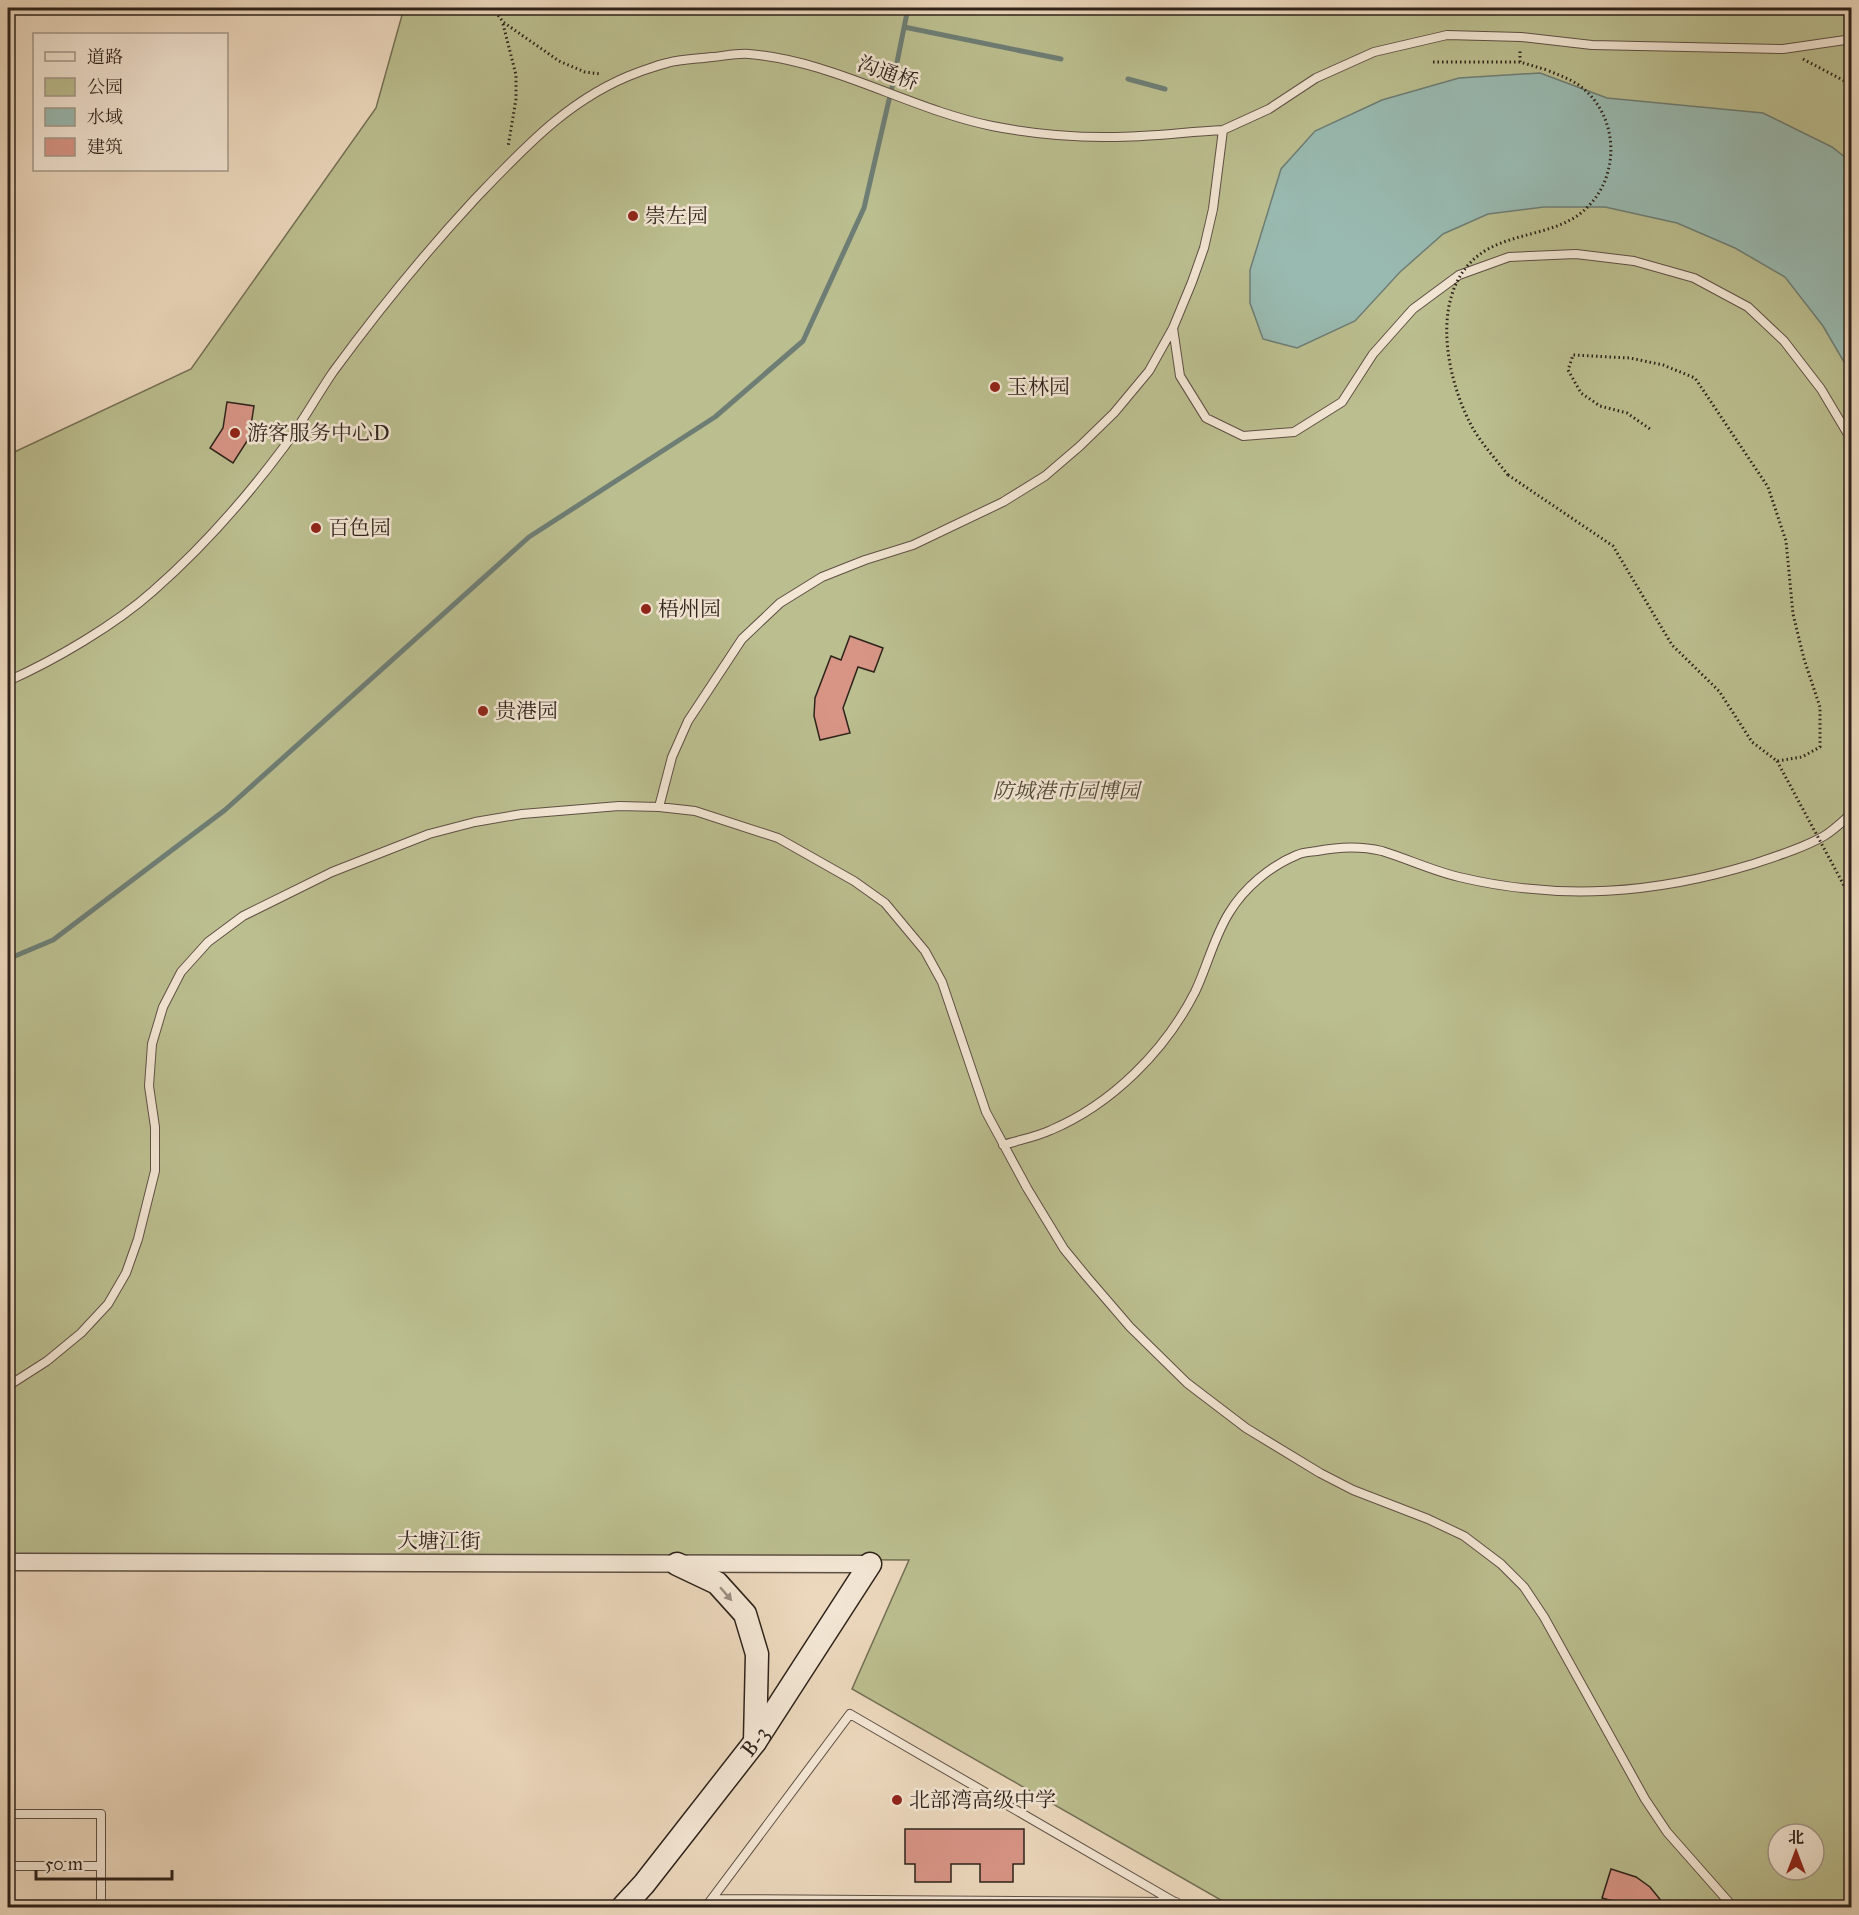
<svg xmlns="http://www.w3.org/2000/svg" width="1859" height="1915" font-family="'IM FELL Great Primer','Noto Serif SC',serif">
  <rect width="100%" height="100%" fill="#ecd8bd"/>
  <filter id="stains"><feTurbulence type="fractalNoise" baseFrequency=".00333" numOctaves="4"/><feColorMatrix values="0 0 0 0 .2 0 0 0 0 .09 0 0 0 0 .02 0 0 0 .5 -.17"/></filter>
  <radialGradient id="worn" r=".72"><stop offset=".6" stop-color="#630" stop-opacity="0"/><stop offset="1" stop-color="#630" stop-opacity=".3"/></radialGradient>
  <!-- green -->
  <path fill="#bbbe8f" stroke="#747055" stroke-width="1.5" fill-rule="evenodd" d="M404,8H1851V1907H1233L852,1689L909,1560L8,1555V455L191,369L376,108ZM1778,1834H1814V1870H1778Z"/>
  <!-- water -->
  <path fill="#99bab1" stroke="#6e7e75" stroke-width="1.5" d="M1540,73L1607,98L1763,113L1832,147L1851,162V374L1823,326L1785,277L1735,248L1677,223L1605,207H1544L1488,214L1443,234L1400,272L1355,321L1297,348L1263,339L1250,303V270L1281,169L1315,131L1382,100L1459,78Z"/>
  <g fill="none" stroke-linecap="round" stroke-linejoin="round">
    <!-- stream -->
    <path stroke="#6e7e75" stroke-width="5" d="M904,27L1061,59
      M1128,79L1165,89
      M8,959L53,940L225,810L529,537L715,417L803,341L864,208L892,87L908,8"/>
  </g>
  <!-- building -->
  <path fill="#d89586" stroke="#2e231b" stroke-width="1.5" d="M227,402L254,406L249,438L233,463L210,448L223,428Z
    M850,636L883,648L874,672L858,667L843,708L850,733L820,740L814,716L815,698L831,656L841,660Z
    M905,1829H1024V1864H1013V1882H980V1864H951V1882H915V1864H905Z
    M1611,1869L1636,1877L1650,1887L1667,1908H1629L1627,1905L1602,1898Z"/>
  <g fill="none" stroke-linecap="round" stroke-linejoin="round">
    <defs>
      <path id="lane" d="M1173,328L1180,376L1206,418L1243,436L1294,432L1342,402L1373,354L1413,309L1459,275L1509,257L1576,254L1634,261L1694,278L1748,307L1784,341L1821,389L1852,441
        M8,681C55,660 115,625 153,591C201,549 246,498 284,447C302,423 316,397 333,372C377,312 424,254 475,199C524,148 570,97 639,72C648,69 658,65 667,63C681,59 697,59 712,57C724,56 737,53 749,54C834,61 909,109 992,126C1028,133 1067,137 1103,137C1143,138 1183,132 1223,130
        M1003,1145C1019,1140 1036,1137 1051,1130C1112,1104 1165,1051 1195,992C1207,967 1214,937 1229,913C1244,888 1270,866 1297,855C1303,852 1310,852 1317,851C1337,847 1362,846 1382,851C1408,859 1433,871 1459,877C1560,901 1655,894 1753,864C1777,856 1803,848 1824,836C1834,830 1843,821 1852,813
        M8,1386L47,1361L81,1333L108,1304L126,1273L138,1239L155,1171V1127L149,1086L152,1044L163,1007L181,972L208,942L243,916L332,872L429,834L475,822L522,814L619,806L659,807
        M8,1814H101V1908
        M8,1866H101
        M712,1899L1176,1902
        M705,1908L850,1714L1185,1908
        M1734,1908L1667,1832L1645,1799L1544,1617L1524,1587L1501,1564L1464,1536L1428,1519L1353,1490L1320,1473L1246,1428L1187,1383L1130,1327L1087,1277L1064,1249L1027,1188L986,1112L942,982L925,951L885,903L854,881L778,838L695,811L659,807L672,757L688,721L742,639L780,603L822,577L865,560L913,545L1003,502L1045,476L1080,446L1114,413L1149,371L1173,328L1192,282L1204,248L1213,209L1223,130L1269,109L1316,78L1374,52L1447,35L1521,37L1592,45L1783,49L1852,39"/>
      <path id="street" d="M8,1562L870,1564"/>
      <g id="secondary">
        <path d="M677,1564L717,1583L745,1614L757,1654L755,1742"/>
        <path id="s1" d="M622,1908L644,1884L755,1742L870,1564"/>
      </g>
    </defs>
    <!-- lane casing -->
    <use href="#lane" stroke="#5e5044" stroke-width="10"/>
    <!-- street casing -->
    <use href="#street" stroke="#5e5044" stroke-width="19"/>
    <!-- secondary casing -->
    <use href="#secondary" stroke="#2e231b" stroke-width="25"/>
    <!-- path -->
    <path stroke="#2e231b" stroke-width="3" stroke-dasharray="1.5 3" stroke-linecap="butt" d="M493,8L503,22L559,61L585,72L601,74
      M503,24L516,75V99L508,147
      M1803,59L1852,85
      M1433,62H1520L1547,70
      M1520,62V49
      M1508,475L1613,546L1672,645L1719,691L1752,742L1777,761L1802,757L1820,747V707L1804,659L1793,614L1786,541L1768,487L1695,378L1663,365L1630,358L1573,355L1568,370L1581,393L1600,406L1627,413L1650,429
      M1848,893L1852,898
      M1831,1908L1852,1903"/>
    <!-- lane -->
    <use href="#lane" stroke="#f3e6d4" stroke-width="8"/>
    <!-- street -->
    <use href="#street" stroke="#f3e6d4" stroke-width="16"/>
    <!-- secondary -->
    <use href="#secondary" stroke="#f3e6d4" stroke-width="22"/>
    <!-- path-bridge -->
    <path stroke="#2e231b" stroke-width="3" stroke-dasharray="1.5 3" stroke-linecap="butt" d="M1508,475C1495,458 1479,441 1470,423C1444,372 1428,283 1488,249C1517,233 1556,233 1581,213C1621,181 1621,117 1580,86C1571,79 1558,75 1547,70
      M1777,761L1848,893"/>
  </g>
  <!-- one-way arrows -->
  <defs><path id="oneway-solid" d="M-6-.8H1V-3.2L6.5 0L1 3.2V.8H-6Z" transform="scale(1.5)"/></defs>
  <use fill="#9a8e81" href="#oneway-solid" transform="translate(726 1594) rotate(49)"/>
  <!-- markers -->
  <g fill="#8f2418" stroke="#f3e6d4" stroke-width="2">
    <circle cx="633" cy="216" r="6"/>
    <circle cx="995" cy="387" r="6"/>
    <circle cx="235" cy="433" r="6"/>
    <circle cx="316" cy="528" r="6"/>
    <circle cx="646" cy="609" r="6"/>
    <circle cx="483" cy="711" r="6"/>
    <circle cx="897" cy="1800" r="6"/>
  </g>
  <g text-anchor="middle" dominant-baseline="central" stroke-width="5" stroke-linejoin="round" paint-order="stroke">
    <!-- street labels -->
    <g font-size="21" fill="#2e231b" stroke="#f3e6d4">
      <text transform="translate(888 73) rotate(19)">沟通桥</text>
      <text x="439" y="1541">大塘江街</text>
      <text stroke="none"><textPath href="#s1" startOffset="213">B-3</textPath></text>
    </g>
    <!-- poi labels -->
    <g font-size="21" fill="#2e231b" stroke="#f3e6d4" text-anchor="start">
      <text x="645" y="216">崇左园</text>
      <text x="1007" y="387">玉林园</text>
      <text x="247" y="433">游客服务中心D</text>
      <text x="328" y="528">百色园</text>
      <text x="658" y="609">梧州园</text>
      <text x="495" y="711">贵港园</text>
      <text x="909" y="1800">北部湾高级中学</text>
    </g>
    <!-- park labels -->
    <g font-size="21" font-style="italic" fill="#514a38" stroke="#f3e6d4">
      <text x="1066" y="791">防城港市园博园</text>
    </g>
  </g>
  <!-- margin -->
  <rect width="1859" height="1915" fill="none" stroke="#ecd8bd" stroke-width="30"/>
  <rect x="9" y="9" width="1841" height="1897" fill="none" stroke="#2e231b" stroke-width="3"/>
  <rect x="15" y="15" width="1829" height="1885" fill="none" stroke="#2e231b" stroke-width="1.5"/>
  <!-- legend -->
  <rect x="33" y="33" width="195" height="138" fill="#f3e6d4" stroke="#a4988a" stroke-width="1.5"/>
  <rect x="45" y="52" width="30" height="9" fill="#f3e6d4" stroke="#a4988a" stroke-width="1.5"/>
  <text x="87" y="63" font-size="18" fill="#2e231b">道路</text>
  <rect x="45" y="78" width="30" height="18" fill="#bbbe8f" stroke="#a4988a" stroke-width="1.5"/>
  <text x="87" y="93" font-size="18" fill="#2e231b">公园</text>
  <rect x="45" y="108" width="30" height="18" fill="#99bab1" stroke="#a4988a" stroke-width="1.5"/>
  <text x="87" y="123" font-size="18" fill="#2e231b">水域</text>
  <rect x="45" y="138" width="30" height="18" fill="#d89586" stroke="#a4988a" stroke-width="1.5"/>
  <text x="87" y="153" font-size="18" fill="#2e231b">建筑</text>
  <!-- north arrow -->
  <g transform="translate(1796 1852)"><circle r="28" fill="#f3e6d4" stroke="#a4988a" stroke-width="1.5"/>
  <path d="M0-4.5L10 22L0 15L-10 22Z" fill="#8f2418"/>
  <text y="-9" font-size="16" font-weight="bold" text-anchor="middle" fill="#2e231b">北</text>
  </g>
  <!-- scale -->
  <path d="M36 1870v9h136v-9" fill="none" stroke="#2e231b" stroke-width="3"/>
  <text x="45" y="1870" font-size="18" fill="#2e231b" stroke="#f3e6d4" stroke-width="4.5" paint-order="stroke">50 m</text>
  <rect width="100%" height="100%" filter="url(#stains)"/>
  <rect width="100%" height="100%" fill="url(#worn)"/>
</svg>
